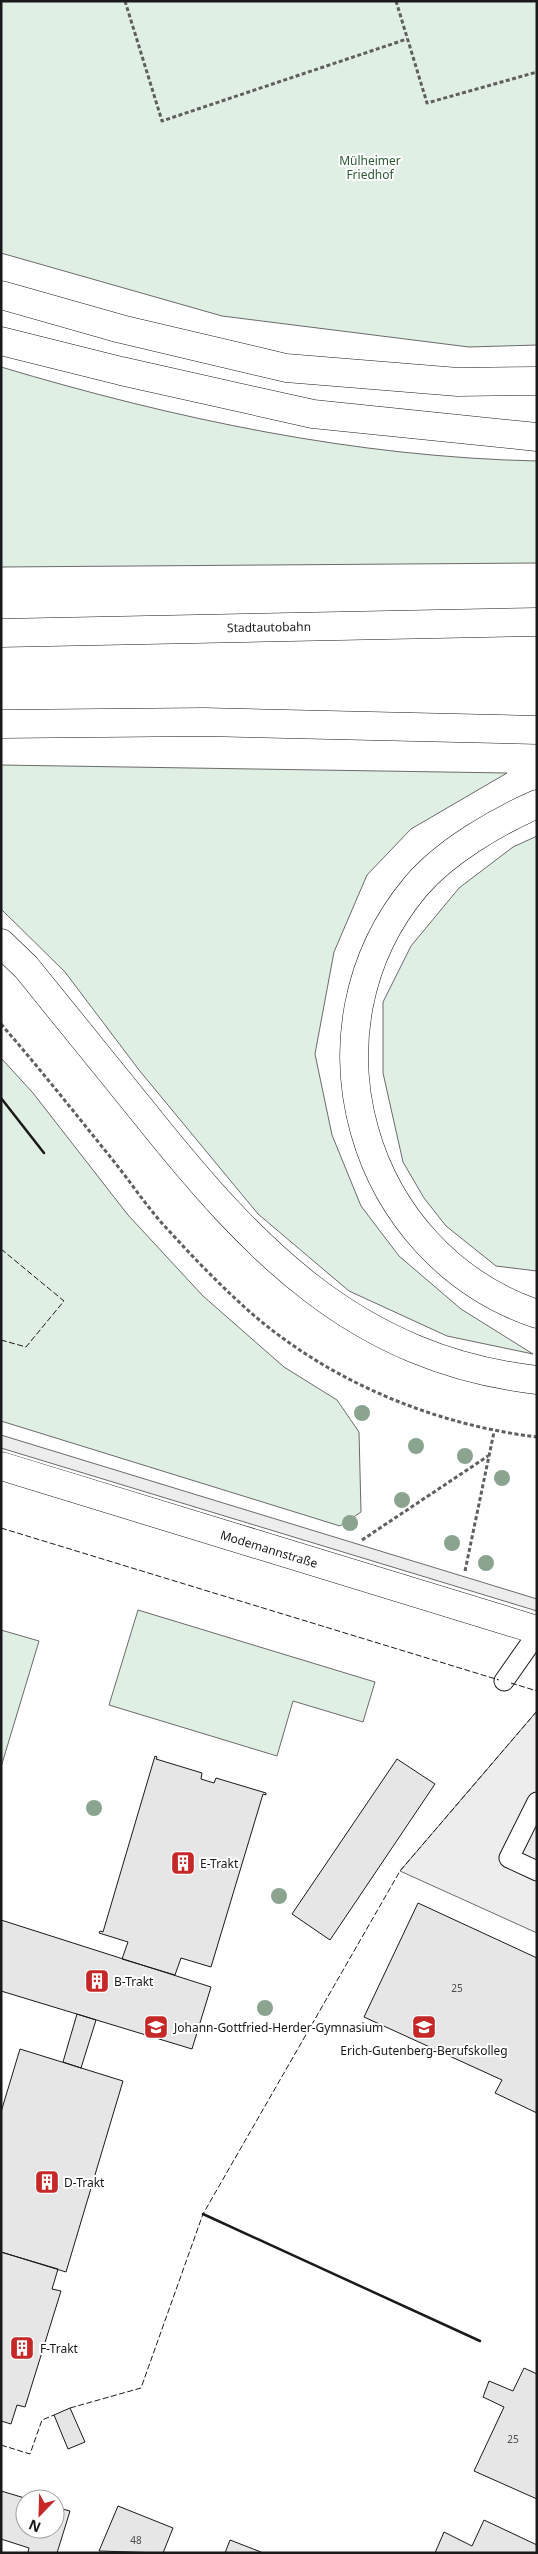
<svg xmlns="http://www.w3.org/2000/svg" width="538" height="2554" font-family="'Noto Sans',sans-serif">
  <rect width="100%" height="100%" fill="#fff"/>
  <!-- green -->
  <path fill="#e0efe3" stroke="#6a6a6a" d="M1,1H537V345L469,347L222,316L1,253Z
    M1,367C175,419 355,457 537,461V563L1,567Z
    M1,765L507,773L411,829L367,875L334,952L315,1054L332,1135L361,1206L399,1256L461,1309L533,1354L447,1336L349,1291L258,1214L139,1070L65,972L1,909Z
    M537,836V1271L496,1266L446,1226L424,1198L403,1162L383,1073V1002L411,946L459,888L513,847Z
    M1,1058L33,1093L128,1215L203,1296L284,1367L337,1400L359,1432L361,1512L340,1526L1,1421Z
    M138,1610L375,1682L363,1722L293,1701L277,1756L109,1705Z
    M1,1630L39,1641L1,1767Z"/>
  <!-- parking -->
  <path fill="#ededed" stroke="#6a6a6a" d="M1,1435L537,1599V1611L1,1448Z
    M537,1711V1933L400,1871Z"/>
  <!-- building -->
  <path fill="#e6e6e6" stroke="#1a1a1a" d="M155,1756L157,1757L156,1759L202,1773L201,1779L214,1783L216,1778L266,1793V1795L263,1794L211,1967L181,1958L175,1975L122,1959L128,1942L99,1933L100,1931L103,1932Z
    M397,1759L435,1784L330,1940L292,1914Z
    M418,1903L537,1958V2113L495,2093L502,2080L364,2017Z
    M1,1920L211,1987L192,2049L1,1991Z
    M77,2014L96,2020L81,2068L63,2062Z
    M20,2049L123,2081L66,2272L1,2252V2112Z
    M1,2252L58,2269L52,2289L61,2291L25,2407L17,2405L11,2424L1,2421Z
    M524,2368L537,2374V2499L474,2471L504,2407L483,2397L489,2381L513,2391Z
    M70,2408L85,2442L68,2449L54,2415Z
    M1,2491L28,2499H25V2529H55V2507L70,2511L57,2553H31L28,2552L29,2548L1,2539Z
    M118,2506L173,2528L163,2553L99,2551Z
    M484,2520L537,2545V2553H435L444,2532L472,2546Z
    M230,2540L261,2552V2553H225Z"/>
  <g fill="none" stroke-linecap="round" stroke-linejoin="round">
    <defs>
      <path id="lane" d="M504,1681L537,1634
        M537,1802L509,1858L537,1871"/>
      <path id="street" d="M1,1466L537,1630"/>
      <path id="highway" d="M1,295L121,329L286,368L458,382L537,381
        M1,341L121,371L313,414L537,437
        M1,633L537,622
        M1,724L204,722L537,730
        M537,804C496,822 445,852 416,886C295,1030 360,1254 537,1314
        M1,943L26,967C66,1016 105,1065 145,1114C253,1249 355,1359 537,1380"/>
    </defs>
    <!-- lane casing -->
    <use href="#lane" stroke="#1a1a1a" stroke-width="21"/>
    <!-- street casing -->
    <use href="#street" stroke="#1a1a1a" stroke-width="29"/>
    <!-- highway casing -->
    <use href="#highway" stroke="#1a1a1a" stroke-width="29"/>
    <!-- path -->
    <path stroke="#5f5f5f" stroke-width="3" stroke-dasharray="4 2.5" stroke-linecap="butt" d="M125,1L162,121L407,39
      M396,1L427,103L537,72
      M1,1024C41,1070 78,1117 116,1164C134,1187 150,1211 170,1232C192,1256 215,1280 239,1302C319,1377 429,1424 537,1437
      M362,1540L488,1456
      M465,1571L494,1432"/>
    <!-- lane -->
    <use href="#lane" stroke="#fff" stroke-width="19"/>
    <!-- street -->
    <use href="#street" stroke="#fff" stroke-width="28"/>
    <!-- highway -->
    <use href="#highway" stroke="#fff" stroke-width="28"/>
    <!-- fence -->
    <path stroke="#1a1a1a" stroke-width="1" stroke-dasharray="6 2.5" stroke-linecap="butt" d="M1,1249L64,1301L26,1347L1,1340
      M1,1528L499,1680
      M511,1683L537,1691
      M70,2408L141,2388L203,2214L400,1871L537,1711
      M1,2445L30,2454L42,2420L54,2415"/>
    <!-- wall -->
    <path stroke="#1a1a1a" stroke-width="2.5" d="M1,1098L44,1153
      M203,2214L480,2341"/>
  </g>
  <!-- trees -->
  <g fill="#8aa48f">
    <circle cx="362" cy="1413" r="8"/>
    <circle cx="416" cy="1446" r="8"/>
    <circle cx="465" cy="1456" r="8"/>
    <circle cx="502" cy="1478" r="8"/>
    <circle cx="402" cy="1500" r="8"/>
    <circle cx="350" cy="1523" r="8"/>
    <circle cx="452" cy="1543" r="8"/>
    <circle cx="486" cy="1563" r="8"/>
    <circle cx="94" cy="1808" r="8"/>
    <circle cx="279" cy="1896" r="8"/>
    <circle cx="265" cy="2008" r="8"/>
  </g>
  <!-- icons -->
  <defs>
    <symbol id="building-square" viewBox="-11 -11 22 22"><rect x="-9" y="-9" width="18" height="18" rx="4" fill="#c62828" stroke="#fff"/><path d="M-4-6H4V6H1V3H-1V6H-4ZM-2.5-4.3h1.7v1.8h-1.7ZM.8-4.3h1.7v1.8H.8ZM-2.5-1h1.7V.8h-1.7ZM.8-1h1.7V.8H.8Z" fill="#fff"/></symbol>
    <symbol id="school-square" viewBox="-11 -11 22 22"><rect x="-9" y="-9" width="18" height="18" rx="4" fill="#c62828" stroke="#fff"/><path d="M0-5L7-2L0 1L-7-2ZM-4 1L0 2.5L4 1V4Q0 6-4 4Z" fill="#fff"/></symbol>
  </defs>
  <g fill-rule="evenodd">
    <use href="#building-square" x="169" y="1849" width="28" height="28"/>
    <use href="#building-square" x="83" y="1967" width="28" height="28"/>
    <use href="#school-square" x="142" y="2013" width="28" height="28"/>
    <use href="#school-square" x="410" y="2013" width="28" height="28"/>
    <use href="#building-square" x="33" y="2168" width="28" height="28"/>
    <use href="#building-square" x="8" y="2334" width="28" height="28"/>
  </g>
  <g text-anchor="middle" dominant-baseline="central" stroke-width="4" stroke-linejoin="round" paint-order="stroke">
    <!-- number labels -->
    <g font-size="10" fill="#4d4d4d">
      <text x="457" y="1988">25</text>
      <text x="513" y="2439">25</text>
      <text x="136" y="2540">48</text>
    </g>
    <!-- park labels -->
    <g font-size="12" fill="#2b5a34" stroke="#fff">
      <text x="370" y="160">Mülheimer<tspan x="370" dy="14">Friedhof</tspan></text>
    </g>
    <!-- street labels -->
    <g font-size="12" fill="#1a1a1a" stroke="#fff">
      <text transform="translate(269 627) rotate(-1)">Stadtautobahn</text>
      <text transform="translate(269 1549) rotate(17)">Modemannstraße</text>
    </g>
    <!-- poi labels -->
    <g font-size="12" fill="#1a1a1a" stroke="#fff" text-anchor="start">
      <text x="200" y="1863">E-Trakt</text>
      <text x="114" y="1981">B-Trakt</text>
      <text x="174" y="2027">Johann-Gottfried-Herder-Gymnasium</text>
      <text x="424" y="2050" text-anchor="middle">Erich-Gutenberg-Berufskolleg</text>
      <text x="64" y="2182">D-Trakt</text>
      <text x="40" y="2348">F-Trakt</text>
    </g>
  </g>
  <!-- border -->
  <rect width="538" height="2554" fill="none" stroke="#1a1a1a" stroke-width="5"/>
  <!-- north arrow -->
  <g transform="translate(40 2514) rotate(203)"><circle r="24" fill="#ffffff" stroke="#a3a3a3"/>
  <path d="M0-4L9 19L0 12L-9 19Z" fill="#c62828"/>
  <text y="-8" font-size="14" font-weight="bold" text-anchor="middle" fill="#1a1a1a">N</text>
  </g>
</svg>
